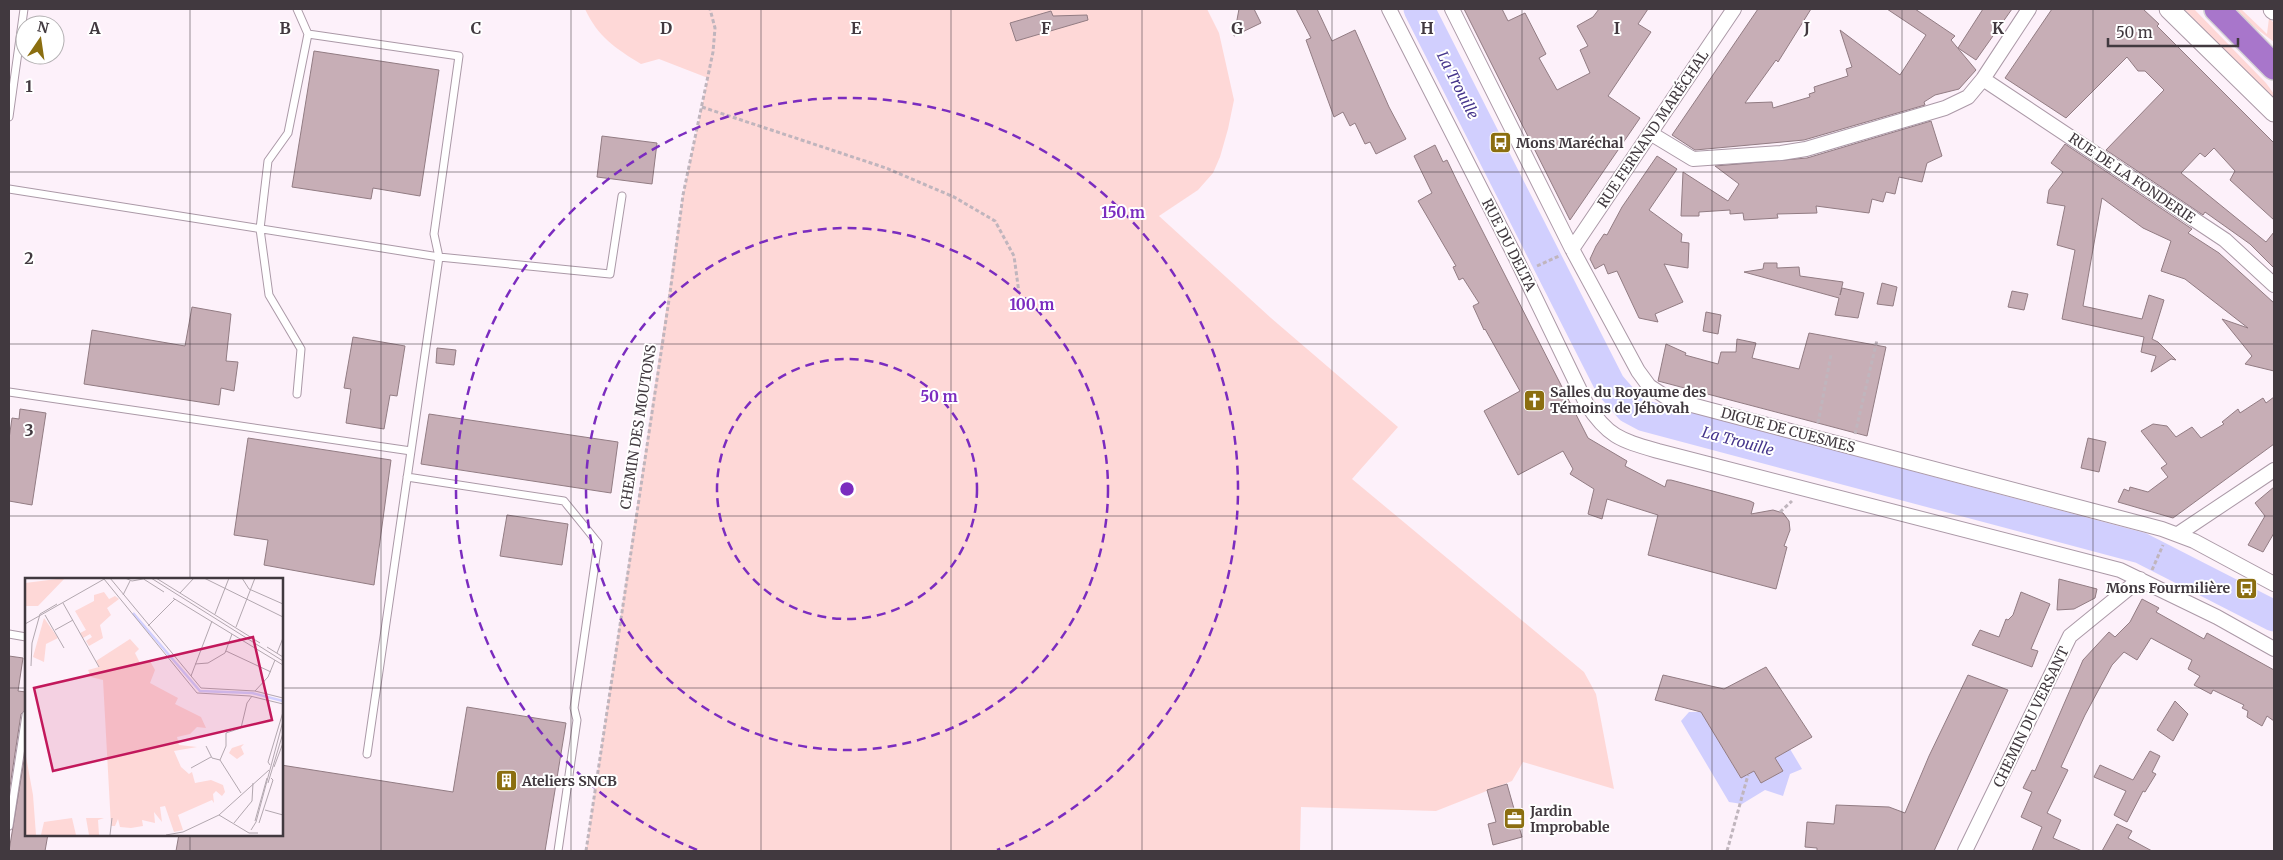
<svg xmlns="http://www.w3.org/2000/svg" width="2283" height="860" font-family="Merriweather,serif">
  <rect width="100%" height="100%" fill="#fdf1fa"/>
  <!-- green -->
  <path fill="#fed8d7" d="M585,9H1207L1219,33L1234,100L1228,129L1220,157L1213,173L1198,190L1159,216L1271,318L1398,427L1352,479L1584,672L1596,694L1614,789L1523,762L1512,781L1436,811L1301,807L1300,851H586L683,195L708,78L659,59L641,64C615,48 598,37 585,9Z
    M2184,9H2194L2266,83L2274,94V110L2259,86Z
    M2234,9H2241L2267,34L2269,18L2274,23V42L2249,23Z"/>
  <!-- water -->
  <path fill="#d1cffe" d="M1689,712H1701L1741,778L1754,771L1761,783L1783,771L1775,758L1790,749L1802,769L1790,774L1783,796L1765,790L1742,804L1729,802L1681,721Z"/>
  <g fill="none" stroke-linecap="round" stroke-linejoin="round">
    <!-- river -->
    <path stroke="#d1cffe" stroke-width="31" d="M1419,9L1610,385L1630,408L1645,416L2141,548L2274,616"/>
  </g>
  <!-- building -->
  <path fill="#c7aeb6" stroke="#927c83" d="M1239,9H1254L1261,23L1234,36Z
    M1296,9H1317L1332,41L1355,30L1389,107L1406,139L1376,154L1370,142L1365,144L1355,123L1350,126L1343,112L1334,117L1306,40L1311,38Z
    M1464,9H1502L1508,21L1525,13L1546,54L1539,58L1557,90L1590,73L1580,50L1588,46L1577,26L1593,17L1599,9H1648L1638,24L1651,32L1608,96L1640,118L1570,220Z
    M1758,9H1811L1778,62L1776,60L1745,103L1772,102L1773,108L1810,97L1809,94L1815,92L1814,87L1848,76L1846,69L1852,67L1840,30L1900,75L1926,35L1887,9H1915L1955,36L1951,40L1976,70L1959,89L1935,95L1924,102L1925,105L1804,140L1695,150L1672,135Z
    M1983,9H2012L1976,60L1958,48Z
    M2052,9H2143L2159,24L2157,26L2274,143V220L2230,180L2235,171L2214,148L2205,157L2200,153L2181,173L2266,242L2274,232V268L2250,244L2205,212L2203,215L2106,150L2164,90L2145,71H2138L2127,57L2066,118L2005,78Z
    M1051,11L1053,16L1087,15L1088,20L1016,41L1010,23Z
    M314,51L439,70L420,196L373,188L371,199L292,187Z
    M1931,121L1942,156L1927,163L1922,182L1899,177L1895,194L1886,192L1883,202L1872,199L1869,213L1816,206L1817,213L1777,214L1778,218L1744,220L1743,213L1730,214V210L1699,212V216H1681L1683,172L1728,201L1739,184L1715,166L1807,158Z
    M602,136L657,143L652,184L597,177Z
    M2065,144L2192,229L2188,233L2219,253L2274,303V371L2245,364L2252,356L2222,319L2248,328L2185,279L2161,271L2171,241L2143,228L2102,198L2083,306L2142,319L2149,295L2164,300L2152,339L2158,342L2176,360L2171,359L2151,372L2156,356L2141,352L2144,337L2062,319L2075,250L2057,245L2065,206L2047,203L2049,190L2063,172L2051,163Z
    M1435,145L1443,162L1447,160L1457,181L1588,438L1627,461L1625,466L1665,487L1667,480H1671L1750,501L1754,503L1751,514L1773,510L1783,513L1789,521L1790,530L1784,546L1787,547L1776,589L1648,555L1658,515L1607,499L1602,519L1588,514L1594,489L1570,474L1573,469L1563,451L1518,475L1484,411L1520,391L1485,329L1484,330L1473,306L1479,303L1463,278L1459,280L1453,267L1456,266L1418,201L1432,193L1414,156Z
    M1657,156L1677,169L1649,210L1682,234L1681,242L1689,243L1688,268L1664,264L1683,302L1655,314L1658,322L1639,318L1617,271L1608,274L1604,264L1595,269L1590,259L1596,246L1604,234L1607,235L1622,207Z
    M1764,263H1777V268L1799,267L1800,276L1843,282L1840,295L1842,288L1864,293L1858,318L1835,315L1839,298L1744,272L1763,269Z
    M1882,283L1897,287L1893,306L1877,304Z
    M2012,291L2028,294L2024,310L2008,307Z
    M192,307L231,314L226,361L238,362L234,391L221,388L219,405L84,384L92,330L185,346Z
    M1706,312L1721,315L1718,334L1703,331Z
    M1809,333L1886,347L1867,436L1658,381L1666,344L1686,353L1685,355L1718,364L1721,352H1736L1737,339L1756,343L1752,358L1799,369Z
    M353,337L405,346L397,396L390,395L384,429L346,423L351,389L344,388Z
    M437,348L456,350L454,365L436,363Z
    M2274,397V444L2173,518L2118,502L2124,489L2129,491L2130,487L2148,492L2168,477L2161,468L2167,464L2141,431L2153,424L2167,426L2176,437L2192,427L2201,438L2224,424L2222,422L2238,409L2240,413L2263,398L2266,403Z
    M20,409L46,413L32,505L9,501V439L12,418L19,419Z
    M429,414L618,442L611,493L421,464Z
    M248,438L391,460L374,585L264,565L268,540L234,535Z
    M2088,438L2106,442L2099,472L2081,468Z
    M2274,487V533L2263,552L2248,545L2265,516L2255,503Z
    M507,515L568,524L562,565L500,556Z
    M2059,579L2097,589L2095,598L2074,609L2057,610Z
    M2021,592L2050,604L2031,649L2038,651L2032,667L1972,645L1980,630L1999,637L2006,619L2008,620L2013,615Z
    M2142,599L2159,608L2156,612L2204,639L2207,633L2274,670V721L2267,716L2262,726L2247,717L2248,711L2242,708L2244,705L2213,690L2211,694L2194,685L2200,676L2188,669L2192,660L2151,638L2137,660L2124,652L2112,665L2085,715L2061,767L2068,770L2047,813L2061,820L2053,838L2082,851H2032L2042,827L2021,817L2032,792L2023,788L2032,770L2035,771L2083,660L2109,632L2115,637L2130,622Z
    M9,656L23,658L18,691L26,692V710L21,714L9,793Z
    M1766,667L1812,737L1775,758L1783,771L1761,783L1754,771L1741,778L1701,712L1655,700L1663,675L1724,689Z
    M1968,675L2008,690L1934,851H1817V848L1805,847L1807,822L1834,824L1836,805L1889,807L1905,813L1929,756Z
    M2175,701L2188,714L2173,741L2157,730Z
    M467,707L566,723L545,851H176L179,834H281V765L453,792Z
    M26,748V834H48L45,851H9Z
    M2150,751L2160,756L2152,772L2156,774L2145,792L2143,791L2127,822L2114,815L2126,791L2094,777L2100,765L2133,780Z
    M1507,784L1522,837L1493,845L1488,824L1496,822L1487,790Z
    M2117,824L2132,831L2128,838L2152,851H2102Z"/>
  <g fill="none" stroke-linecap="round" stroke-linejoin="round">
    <defs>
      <path id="lane" d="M9,117L24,9
        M9,189L439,257L610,274L622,196
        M9,392L411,451L439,257L434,234L459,56L308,34L297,9
        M297,394L301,349L269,295L260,229L268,161L288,133L308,34
        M407,477L564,501L598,543L574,708L577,720L558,851
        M9,634L26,637
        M367,754L411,451
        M9,826L26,715"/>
      <path id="street" d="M1389,9L1515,256L1586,403C1608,437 1620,440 1658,451L2120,570L2217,617L2274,649
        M1452,9L1572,249L1638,371L1649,386L1669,399L2162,529L2194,541L2274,584
        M1983,79L2225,240L2274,285
        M1650,133L1693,159L1781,153L1806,149L1945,108L1968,97L1983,79L2029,9
        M1572,249L1734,9
        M2178,534L2274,470
        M1965,851L2070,636L2140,579"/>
      <path id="secondary" d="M2169,9L2274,112
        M2273,9L2274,10"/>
      <path id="highway" d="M2217,9L2274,67"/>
    </defs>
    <!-- lane casing -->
    <use href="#lane" stroke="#ab99a7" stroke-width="9"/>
    <!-- street casing -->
    <use href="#street" stroke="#ab99a7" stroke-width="16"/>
    <!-- secondary casing -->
    <use href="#secondary" stroke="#ab99a7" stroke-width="21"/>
    <!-- highway casing -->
    <use href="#highway" stroke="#d5d3d5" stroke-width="28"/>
    <!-- path -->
    <path stroke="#c0b5bd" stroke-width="3" stroke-dasharray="4 2.5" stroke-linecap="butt" d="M702,107L886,168L954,197L995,221L1014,256L1019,293
      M1537,266L1559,256
      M1818,423L1831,355
      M1855,434L1877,340
      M1780,512L1792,501
      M2152,570L2163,545
      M586,851L670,293L683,195L713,52L715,28L710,9
      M1727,851L1748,775"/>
    <!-- lane -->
    <use href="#lane" stroke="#fff" stroke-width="7"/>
    <!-- street -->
    <use href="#street" stroke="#fff" stroke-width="14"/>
    <!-- secondary -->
    <use href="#secondary" stroke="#fff" stroke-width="19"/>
    <!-- highway -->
    <use href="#highway" stroke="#a876cb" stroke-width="25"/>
  </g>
  <!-- grid -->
  <path fill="none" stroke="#41393f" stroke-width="1" stroke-opacity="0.55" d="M190,9V579M381,9V851M571,9V851M761,9V851M951,9V851M1142,9V851M1332,9V851M1522,9V851M1712,9V851M1902,9V851M2093,9V851M9,172H2274M9,344H2274M9,516H2274M9,688H26M281,688H2274M190,834V851"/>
  <!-- distance rings -->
  <g fill="none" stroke="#7b2cbf" stroke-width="2.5" stroke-dasharray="9 6">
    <circle cx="847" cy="489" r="130"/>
    <circle cx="847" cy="489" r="261"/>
    <path d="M697 850A391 391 0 1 1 997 850"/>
  </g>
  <!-- icons -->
  <defs>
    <symbol id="bus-square" viewBox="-11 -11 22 22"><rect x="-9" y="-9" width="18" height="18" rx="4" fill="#8b6e10" stroke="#fff"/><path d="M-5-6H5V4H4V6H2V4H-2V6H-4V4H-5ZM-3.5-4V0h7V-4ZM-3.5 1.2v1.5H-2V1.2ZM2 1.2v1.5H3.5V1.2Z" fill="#fff"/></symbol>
    <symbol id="church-square" viewBox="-11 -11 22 22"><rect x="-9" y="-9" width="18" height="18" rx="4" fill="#8b6e10" stroke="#fff"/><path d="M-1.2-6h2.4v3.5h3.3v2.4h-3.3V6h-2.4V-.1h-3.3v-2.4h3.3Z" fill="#fff"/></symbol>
    <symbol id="building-square" viewBox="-11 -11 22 22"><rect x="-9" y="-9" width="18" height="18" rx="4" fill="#8b6e10" stroke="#fff"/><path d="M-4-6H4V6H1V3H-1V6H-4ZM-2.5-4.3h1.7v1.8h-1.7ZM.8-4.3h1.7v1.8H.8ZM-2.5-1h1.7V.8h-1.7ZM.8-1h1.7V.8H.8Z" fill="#fff"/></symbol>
    <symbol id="office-square" viewBox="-11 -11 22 22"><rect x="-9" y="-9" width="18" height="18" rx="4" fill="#8b6e10" stroke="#fff"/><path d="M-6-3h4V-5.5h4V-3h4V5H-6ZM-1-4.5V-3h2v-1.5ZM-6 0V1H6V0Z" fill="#fff"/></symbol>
  </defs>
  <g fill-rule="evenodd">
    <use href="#bus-square" x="1488" y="130" width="25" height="25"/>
    <use href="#church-square" x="1522" y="388" width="25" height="25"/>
    <use href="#bus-square" x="2234" y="576" width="25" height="25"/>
    <use href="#building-square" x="494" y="768" width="25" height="25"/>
    <use href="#office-square" x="1502" y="806" width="25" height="25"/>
  </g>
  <g text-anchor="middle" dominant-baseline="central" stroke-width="4" stroke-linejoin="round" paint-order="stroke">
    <!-- street labels -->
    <g font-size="14" fill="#41393f" stroke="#fff">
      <text transform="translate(1653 129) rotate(-56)">RUE FERNAND MARÉCHAL</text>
      <text transform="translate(2132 178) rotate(34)">RUE DE LA FONDERIE</text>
      <text transform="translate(1509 245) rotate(63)">RUE DU DELTA</text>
      <text transform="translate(638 427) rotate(-81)">CHEMIN DES MOUTONS</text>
      <text transform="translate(1788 430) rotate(15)">DIGUE DE CUESMES</text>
      <text transform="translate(2031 717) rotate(-64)">CHEMIN DU VERSANT</text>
    </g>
    <!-- poi labels -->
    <g font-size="14" font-weight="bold" fill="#41393f" stroke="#fff" text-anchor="start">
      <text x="1516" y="143">Mons Maréchal</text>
      <text x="1550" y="392">Salles du Royaume des<tspan x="1550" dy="16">Témoins de Jéhovah</tspan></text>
      <text x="2230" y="588" text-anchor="end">Mons Fourmilière</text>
      <text x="522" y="781">Ateliers SNCB</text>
      <text x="1530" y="811">Jardin<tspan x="1530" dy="16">Improbable</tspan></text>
    </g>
    <!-- water labels -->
    <g font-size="15" font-style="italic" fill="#46368c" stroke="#fff">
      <text transform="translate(1458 85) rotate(63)">La Trouille</text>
      <text transform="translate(1738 441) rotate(15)">La Trouille</text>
    </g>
  </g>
  <!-- overview -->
  <g transform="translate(25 578)">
    <rect width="258" height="258" fill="#fdf1fa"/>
    <path d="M40,0L13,28H0V5ZM79,14L84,21L90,18L94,21L82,30L86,37L75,47L78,60L64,68L61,63L67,59L65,56L58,60L55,55L61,52L50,33L69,23V17ZM19,40L33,60L21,66L19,84L8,79ZM105,61L114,71L110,75L115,85L125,83L130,92L125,105L153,120L150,126L176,139L181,150L172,149L165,156L152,159L154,167L172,169L149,173L156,189L164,196L167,194L170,205L186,202L198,207L200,214L197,218L191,213L188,216L189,225L187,222L153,237L158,252L149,254L140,228L135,229L137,244L129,234L130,245L117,242L118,248L106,250L95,249L93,241L90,248H86L78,102L66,99L63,92L74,89L71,83ZM219,166L216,169L219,176L212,181L204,175L207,170ZM0,173L8,217L11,257H0ZM47,240L51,257H16L19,244ZM61,240H79L73,242L74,257H64Z" fill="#fed8d7"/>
    <path fill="none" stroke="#d1cffe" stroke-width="2.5" d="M108,35L175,113L227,115L258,123"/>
    <path fill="none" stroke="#b2a7af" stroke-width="1" d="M85,0L176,110L230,113L258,120M100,0L107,3L118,1M117,0L139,14M126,0L258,83M131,0L235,65M179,0L258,39M217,0L224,11L258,26M79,1L172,115L225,118L258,126M155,15L169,0M98,17L105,3M148,20L238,75M38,25L74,89M190,36L204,0M20,37L39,70M0,46L81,0M123,48L150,21M211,49L230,0M30,52L48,42M242,69L258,79M201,73L246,94M238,75L258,87M252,75L258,60M170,86L183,85L200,75L207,56M6,88L7,65L15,36L32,26M166,98L187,43M230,113L243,99L250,82M181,168L187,180L195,182M195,182L201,168V155L216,150L222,125L227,118M195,182L216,215M245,187L243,184L258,134M249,189L258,165M166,190L186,179M243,205L258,155M227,223L228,205M240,232L258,237M194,237L244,192M230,243L242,200M209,245L227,223M234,245L248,202L246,200M226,252L231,244L258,143M85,257L87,240M141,257L158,254L194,237L224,255H233"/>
    <path fill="#c2185b" fill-opacity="0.15" stroke="#c2185b" stroke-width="2.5" d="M228,59L247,142L28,193L9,110Z"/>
    <rect width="258" height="258" fill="none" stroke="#41393f" stroke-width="2.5"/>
  </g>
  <g font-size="16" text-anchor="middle" font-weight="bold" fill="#41393f" stroke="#fff" stroke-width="4" stroke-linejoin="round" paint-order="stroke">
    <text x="95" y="34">A</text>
    <text x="285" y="34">B</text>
    <text x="476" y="34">C</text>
    <text x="666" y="34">D</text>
    <text x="856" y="34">E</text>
    <text x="1046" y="34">F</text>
    <text x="1237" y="34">G</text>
    <text x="1427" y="34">H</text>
    <text x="1617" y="34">I</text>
    <text x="1807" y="34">J</text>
    <text x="1998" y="34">K</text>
    <text x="29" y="92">1</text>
    <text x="29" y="264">2</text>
    <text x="29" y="436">3</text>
  </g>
  <circle cx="847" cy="489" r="8" fill="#7b2cbf" stroke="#fff" stroke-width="2.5"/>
  <g font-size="15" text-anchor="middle" font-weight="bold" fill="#7b2cbf" stroke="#fff" stroke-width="4" stroke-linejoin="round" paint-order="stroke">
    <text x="1123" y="218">150 m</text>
    <text x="1032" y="310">100 m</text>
    <text x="939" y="402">50 m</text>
  </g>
  <!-- border -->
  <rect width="2283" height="860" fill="none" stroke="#41393f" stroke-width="20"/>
  <!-- north arrow -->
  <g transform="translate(40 40) rotate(13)"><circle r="24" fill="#ffffff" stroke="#b3b0b2"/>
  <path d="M0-4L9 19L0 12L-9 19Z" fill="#8b6e10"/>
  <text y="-8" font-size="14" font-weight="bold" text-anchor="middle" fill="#41393f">N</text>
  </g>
  <!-- scale -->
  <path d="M2108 38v8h130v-8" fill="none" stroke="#41393f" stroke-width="2.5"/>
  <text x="2116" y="38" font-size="15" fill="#41393f" stroke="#ffffff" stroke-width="4" paint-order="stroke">50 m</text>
</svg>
